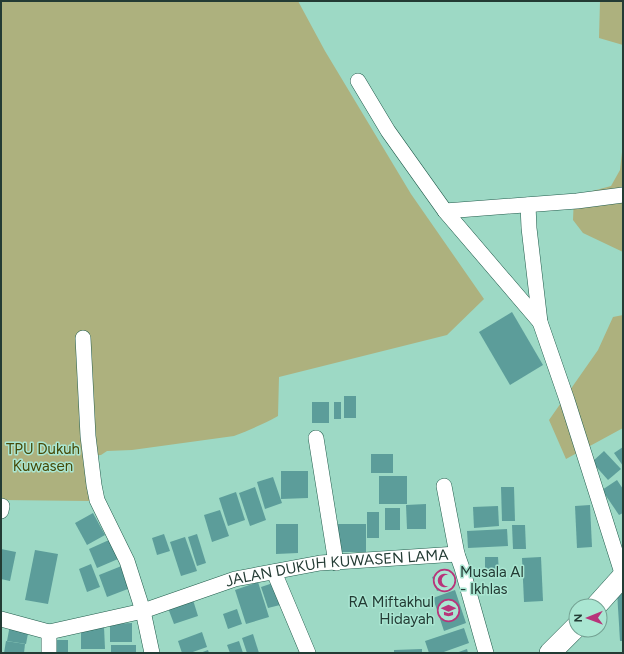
<svg xmlns="http://www.w3.org/2000/svg" width="624" height="654" viewBox="0 0 624 654" font-family="Figtree,sans-serif">
<rect width="100%" height="100%" fill="#9dd9c5"/>
<g fill="#adb17e">
<path d="M1 1H298L325 51 411 194 484 299 447 335 279 377 278 416C264 424 249 430 234 436L132 450 107 451 101 455 86 456 90 501 1 500Z"/>
<path d="M600 1H623V45L599 38Z"/>
<path d="M623 143V252L583 233 573 220 574 196 611 186 620 170Z"/>
<path d="M623 315V428L566 459 549 420 598 350 613 317Z"/>
</g>
<g fill="#5c9d9a">
<path d="M512 312 543 365 510 385 479 332Z"/>
<rect x="344" y="396" width="12" height="22"/>
<rect x="312" y="402" width="17" height="21"/>
<rect x="334" y="402" width="7" height="17"/>
<path d="M623 447V466L614 453Z"/>
<path d="M604 451 621 469 608 480 592 462Z"/>
<rect x="371" y="454" width="22" height="19"/>
<path d="M281 471H308V498L281 499Z"/>
<rect x="379" y="476" width="28" height="28"/>
<path d="M273 477 282 503 265 509 257 482Z"/>
<path d="M617 480 623 489V513L619 515 602 490Z"/>
<path d="M255 487 266 520 250 526 239 493Z"/>
<path d="M501 487H514L515 521H502Z"/>
<path d="M236 492 245 520 228 526 219 498Z"/>
<path d="M426 504V529H407L406 505Z"/>
<path d="M590 505 592 547 577 548 575 506Z"/>
<path d="M498 506 499 526 474 528 473 507Z"/>
<rect x="385" y="508" width="15" height="22"/>
<path d="M220 510 229 536 212 542 204 515Z"/>
<rect x="367" y="512" width="12" height="26"/>
<path d="M93 513 105 535 87 545 75 523Z"/>
<path d="M276 524H298V553L276 554Z"/>
<rect x="335" y="524" width="31" height="28"/>
<path d="M512 525H525L526 549H513Z"/>
<path d="M507 529 508 546 468 548 467 531Z"/>
<path d="M164 534 170 551 157 555 152 538Z"/>
<path d="M197 534 206 563 197 566 188 537Z"/>
<path d="M185 537 197 571 181 576 170 542Z"/>
<path d="M109 540 118 559 97 568 89 549Z"/>
<path d="M1 549 16 552 10 581 1 579Z"/>
<path d="M35 550 58 554 48 604 25 600Z"/>
<path d="M485 557H498L499 573 485 574Z"/>
<path d="M541 557 543 601 524 602 522 558Z"/>
<path d="M91 564 100 587 87 592 79 569Z"/>
<path d="M124 565 133 587 107 597 99 575Z"/>
<path d="M450 571 455 585 437 591 432 577Z"/>
<path d="M258 582 269 617 246 624 235 590Z"/>
<path d="M273 583 280 605 268 608 261 587Z"/>
<path d="M455 590 466 623 444 631 433 598Z"/>
<path d="M617 591H623V641H620Z"/>
<path d="M193 600 198 616 174 624 168 608Z"/>
<path d="M237 609 242 624 228 629 223 614Z"/>
<path d="M132 623V642H110V624Z"/>
<path d="M10 625 29 628 26 644 7 641Z"/>
<path d="M104 627 105 649H81V628Z"/>
<path d="M464 628 469 643 441 653H429L425 641Z"/>
<path d="M202 632 207 647 190 653H182L178 641Z"/>
<path d="M253 634 259 653H247L242 638Z"/>
<rect x="53" y="640" width="15" height="13"/>
<path d="M6 641 25 644 24 653H4Z"/>
<path d="M239 641 243 653H230L227 645Z"/>
<rect x="111" y="645" width="25" height="8"/>
<path d="M422 649V653H394V650Z"/>
<path d="M467 649 468 653H456Z"/>
<path d="M208 650 209 653H200Z"/>
</g>
<g fill="none" stroke-linecap="round" stroke-linejoin="round">
<defs>
<g id="street">
<path d="M358 81 388 131 445 211 540 322"/>
<path d="M528 205 529 228 540 322 567 400 623 576"/>
<path d="M445 211 577 201 623 195"/>
<path d="M83 338 88 436 94 485 97 500 127 561 143 611 152 653"/>
<path d="M316 438 336 563"/>
<path d="M444 486 457 554 462 568 486 653"/>
<path d="M1 511 2 506"/>
<path d="M274 572 308 653"/>
<path id="s1" d="M1 619 49 632 143 611 235 579 320 563 457 554"/>
<path d="M49 653V632"/>
</g>
<g id="secondary">
<path d="M596 606 623 576"/>
<path d="M550 653 576 627"/>
</g>
</defs>
<use href="#street" stroke="#215c4c" stroke-width="16"/>
<use href="#secondary" stroke="#215c4c" stroke-width="22"/>
<use href="#street" stroke="#fff" stroke-width="15"/>
<use href="#secondary" stroke="#fff" stroke-width="21"/>
</g>
<defs>
<symbol id="mosque-ring" viewBox="-11 -11 22 22"><circle r="9.5" fill="#aae6d2" stroke="#b8347a" stroke-width="1.5"/><path d="M3.5-4.9A6 6 0 1 0 3.5 4.9A5 5 0 1 1 3.5-4.9Z" fill="#b8347a"/></symbol>
<symbol id="school-ring" viewBox="-11 -11 22 22"><circle r="9.5" fill="#aae6d2" stroke="#b8347a" stroke-width="1.5"/><path d="M0-5L7-2L0 1L-7-2ZM-4 1L0 2.5L4 1V4Q0 6-4 4Z" fill="#b8347a"/></symbol>
</defs>
<g fill-rule="evenodd">
<use href="#mosque-ring" x="432" y="568" width="25" height="25"/>
<use href="#school-ring" x="436" y="598" width="25" height="25"/>
</g>
<g text-anchor="middle" stroke-width="3" stroke-linejoin="round" paint-order="stroke">
<g font-size="15" fill="#464907" stroke="#aae6d2">
<text x="43" y="454">TPU Dukuh<tspan x="43" dy="17">Kuwasen</tspan></text>
</g>
<g font-size="15" fill="#233b34" stroke="#aae6d2">
<text dy="5" stroke="none"><textPath href="#s1" startOffset="346">JALAN DUKUH KUWASEN LAMA</textPath></text>
</g>
<g font-size="15" fill="#233b34" stroke="#aae6d2" text-anchor="start">
<text x="460" y="577">Musala Al<tspan x="460" dy="17">- Ikhlas</tspan></text>
<text x="434" y="607" text-anchor="end">RA Miftakhul<tspan x="434" dy="17">Hidayah</tspan></text>
</g>
</g>
<rect width="624" height="654" fill="none" stroke="#233b34" stroke-width="4"/>
<g transform="translate(588 618) rotate(269)"><circle r="19" fill="#aae6d2" stroke="#74a293"/>
<path d="M0-3L7 15L0 10L-7 15Z" fill="#b8347a"/>
<text y="-6" font-size="11" font-weight="bold" text-anchor="middle" fill="#233b34">N</text>
</g>
</svg>
